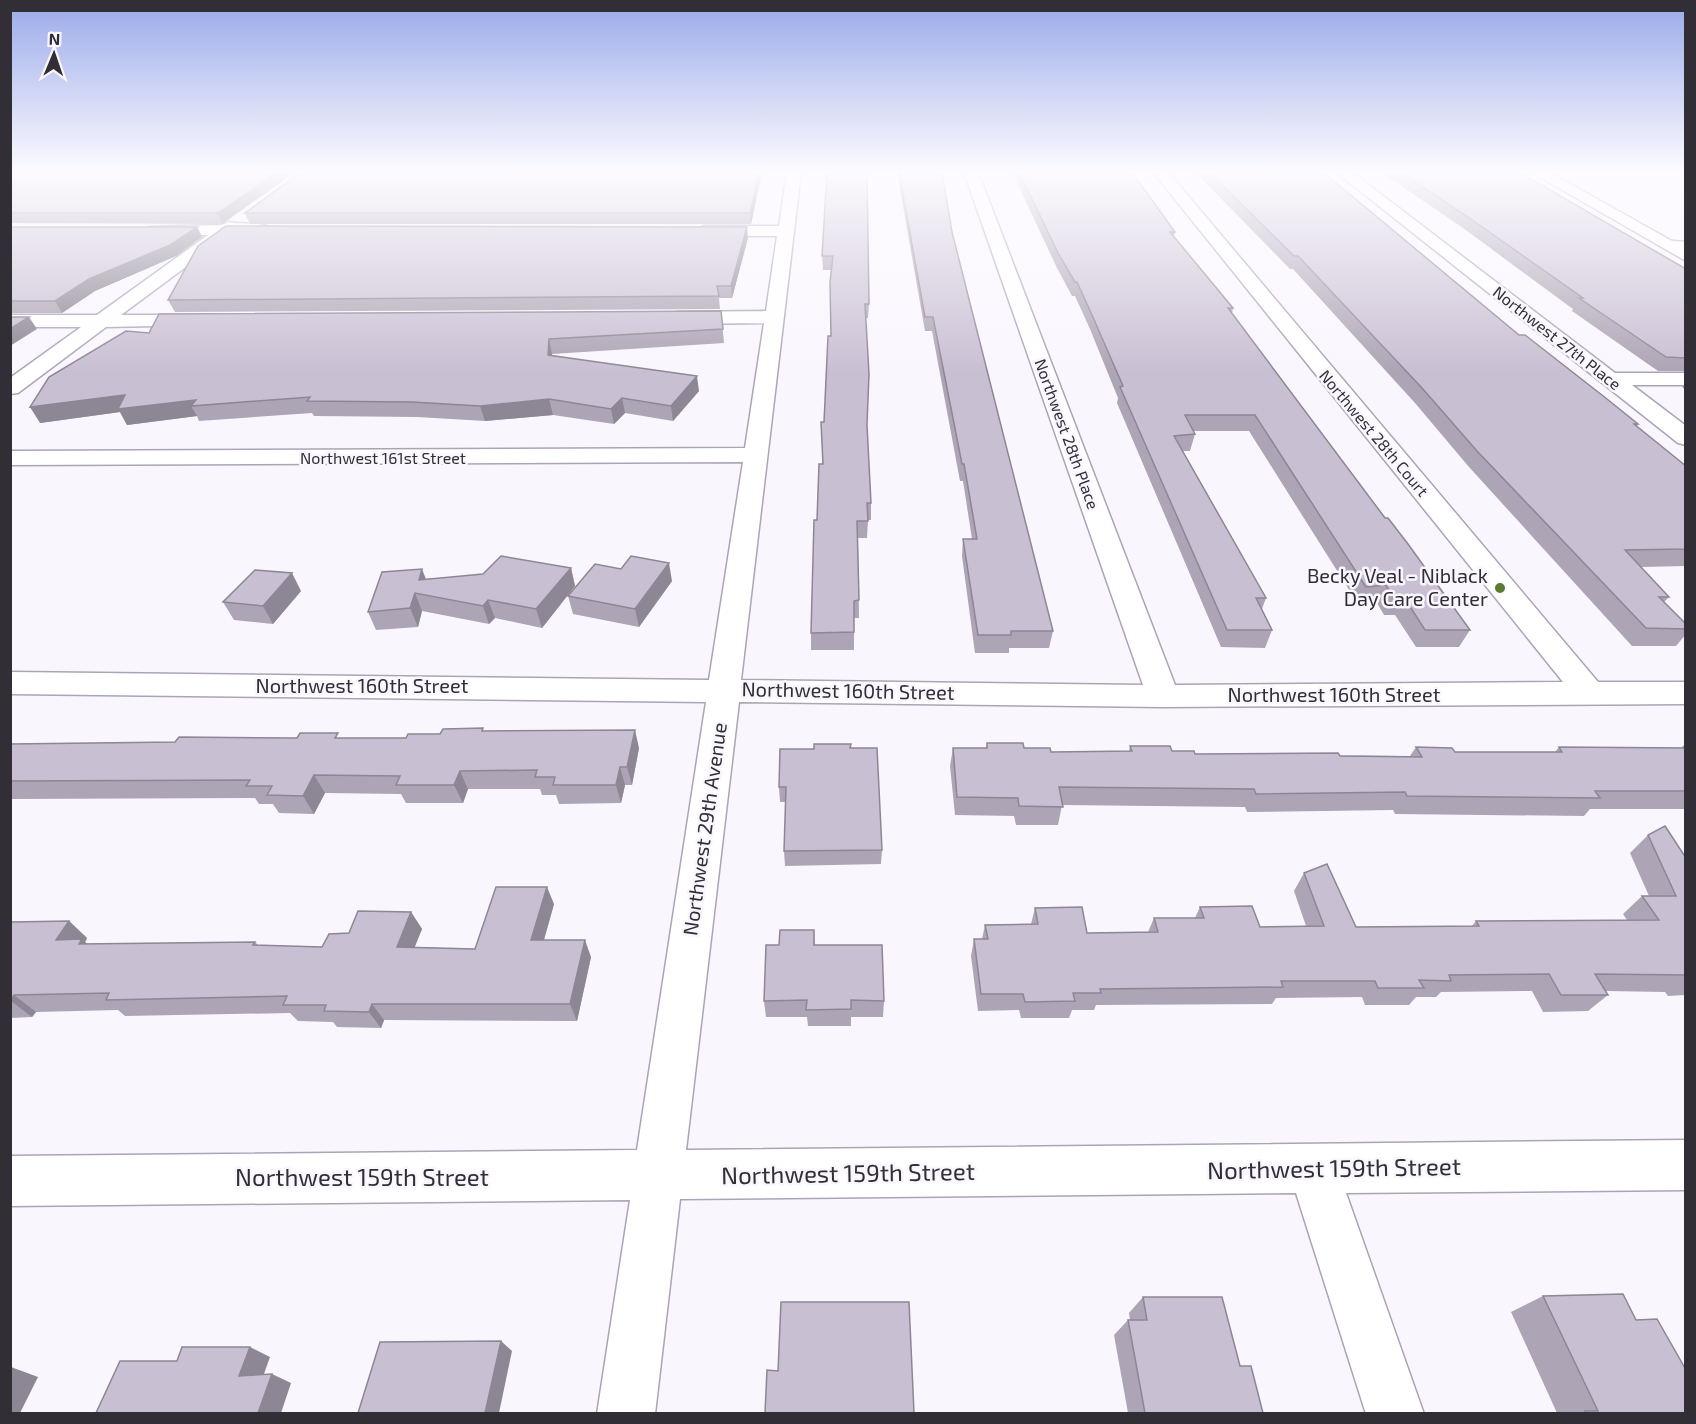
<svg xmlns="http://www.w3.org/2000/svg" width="1696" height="1424" viewBox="0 0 1696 1424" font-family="'Exo 2',sans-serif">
<rect width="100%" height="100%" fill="#faf6fe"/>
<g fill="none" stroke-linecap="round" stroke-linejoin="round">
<defs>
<path id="service" d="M1663 240 1686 242V248L1659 245V241Z"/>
<g id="minor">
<path d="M787 172H801L741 680 1143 685 964 172H978L1175 685 1563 682 1153 172H1168L1598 682H1686V704L1163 707 739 702 686 1150 1686 1140V1190L1346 1193 1424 1414H1366L1296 1193 680 1199 655 1414H597L630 1200 10 1206V1156L637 1150 706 702 10 694V672L709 680 743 462 10 465V451L745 448 764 323 677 324 668 318 677 312 766 311 777 236H704L696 231 704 226H779Z"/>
<path d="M1336 172H1352L1615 373H1686V385H1632L1686 426V445L1678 443Z"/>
<path d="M1531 172H1549L1686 249V261Z"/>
<path d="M229 222C241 225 265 221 273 230L265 235H229L121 315H200L210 321 207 325 106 327 18 393 10 394V378L81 327H10V315H97L208 235H155L149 233 147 230 149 227 221 225Z"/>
</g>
</defs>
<use href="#service" stroke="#ada3b7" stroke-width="3"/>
<use href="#minor" stroke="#ada3b7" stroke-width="3"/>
<use href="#service" fill="#fff" fill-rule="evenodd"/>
<use href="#minor" fill="#fff" fill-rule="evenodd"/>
</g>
<g fill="#ada4b5">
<path d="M10 172H295L222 224 10 223Z"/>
<path d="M301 172H762L751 224H250L245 213Z"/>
<path d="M824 172H867L869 304 868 318H866L867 429 871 503V520H868L867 538H858L859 618H854V650H811V633L817 520 822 464 824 422 831 336 832 270H823L822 256 827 181H824Z"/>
<path d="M897 172H942L952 232 1053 631 1049 648H1009V653H975L962 556 963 539H972L963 481H960L932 331H925Z"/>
<path d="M1012 172H1132L1175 232 1174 237 1233 308 1232 314 1470 630 1459 647H1416L1395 615H1384L1377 603 1358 604 1249 431H1193L1195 434 1190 451H1183L1266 598 1262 609 1272 630 1265 648 1221 647 1117 403 1118 398 1090 329 1075 296H1072L1057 268Z"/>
<path d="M1195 172H1323L1519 335 1638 424 1637 427 1686 466V566L1641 567 1669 597 1664 602 1686 624V634L1676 646H1632L1469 467 1415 403 1293 269H1290Z"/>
<path d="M1381 172H1519L1686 269V371H1658L1572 311 1573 309 1463 228Z"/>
<path d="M10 227H197L202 237 176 256 95 291 62 313H10Z"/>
<path d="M748 238 732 298H719L720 309 175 312 168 300Z"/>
<path d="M721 311 724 343 552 354V356L699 391 673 421 625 413 614 424 553 415 485 421 417 417 314 416 312 413 199 421 197 416 127 425 120 412 40 423 149 333Z"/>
<path d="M1686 382V390L1682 387Z"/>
<path d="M571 568 575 586 542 628 495 618 489 624 422 611 418 627 376 630 368 612 426 579Z"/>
<path d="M672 581 639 627 573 614 568 596Z"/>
<path d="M301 591 273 624 234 620 223 602Z"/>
<path d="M484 731 639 748 632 785H625L621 803 559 804 556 795H542L540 789H468L463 803H406L401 794 325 793 314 814 279 813 273 804H259L255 798 10 799V744L175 742 297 738H406L440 734Z"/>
<path d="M987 743 1051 752 1129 751 1130 746 1195 754 1410 756 1416 747 1455 752H1555L1559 747 1681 748 1686 743V809H1590L1584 816 1395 814 1393 810 1247 812 1245 807 1062 805 1058 825H1016L1014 816 955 815 950 766 953 748H986Z"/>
<path d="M851 748 882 850 881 864 785 866 784 851 786 802H780L779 787Z"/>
<path d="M1648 835 1686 858V995L1668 996 1665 992 1606 991 1608 995 1588 1011 1543 1012 1532 991 1441 992 1436 997H1416L1409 1005H1365L1362 997 1276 998 1272 1004 1096 1005 1094 1010H1072L1069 1018H1021L1019 1010 978 1011 971 956 974 939H982L985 925 1031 924 1035 908 1087 933 1148 932 1154 918H1195L1200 907 1260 927 1306 926 1294 891 1304 873 1356 927 1472 926 1476 921 1627 920 1623 914 1642 896H1649L1630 853Z"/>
<path d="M554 904 544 940 591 957 577 1021 384 1020 381 1028 337 1027 333 1022 298 1021 290 1013 125 1016 118 1010 36 1012 32 1017 10 1018V922L69 921 87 938 85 942 87 944 255 942 258 945 322 947 349 933 411 912 422 929 414 947 475 949Z"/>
<path d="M814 930 815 945 884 1001 883 1017H851V1026H808L807 1017H766L764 1001 779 945Z"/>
<path d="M1543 1296 1636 1320 1686 1413H1557L1511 1312Z"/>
<path d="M1143 1297 1240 1366 1263 1413H1128L1114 1335 1128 1320H1130L1129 1313Z"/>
</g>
<g fill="#8d8694">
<path d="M278 172H295L222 224 218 213Z"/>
<path d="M759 172H762L751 224 750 213Z"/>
<path d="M197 227 202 237 176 256 95 291 62 313 55 301 89 279Z"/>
<path d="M747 227 748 238 732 298 731 286Z"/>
<path d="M29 317 37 329 10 346V329Z"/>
<path d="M549 339 552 354 551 370 548 355Z"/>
<path d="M697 376 699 391 673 421 671 406Z"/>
<path d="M125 395 196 400 191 406 197 416 127 425 120 412 40 423 30 407Z"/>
<path d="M622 398 625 413 614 424 611 409Z"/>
<path d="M549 399 553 415 485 421 480 406Z"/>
<path d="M669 563 672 581 639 627 635 609Z"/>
<path d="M571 568 575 586 542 628 536 609Z"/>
<path d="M422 569 429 587 419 580Z"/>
<path d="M292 573 301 591 273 624 263 606Z"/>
<path d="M415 593 422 611 418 627 410 608Z"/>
<path d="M488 600 495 618 489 624 483 606Z"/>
<path d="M635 730 639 748 632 785 627 767Z"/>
<path d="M620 767 625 785 621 803 616 785Z"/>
<path d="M460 771 468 789 463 803 454 785Z"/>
<path d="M314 775 325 793 314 814 303 796Z"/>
<path d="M547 887 554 904 539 957 531 940Z"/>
<path d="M411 912 422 929 408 964 397 947Z"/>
<path d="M69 921 87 938 85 942 101 956 56 940Z"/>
<path d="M585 940 591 957 577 1021 570 1004Z"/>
<path d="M14 995 36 1012 32 1017 11 1001Z"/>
<path d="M372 1004 384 1020 381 1028 369 1012Z"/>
<path d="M501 1341 512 1351 499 1413H485Z"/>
<path d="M250 1347 270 1357 260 1385 239 1376Z"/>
<path d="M11 1367 38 1377 20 1413H10Z"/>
<path d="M272 1374 291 1383 281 1413H258Z"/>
</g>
<g fill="#c9bfd3" stroke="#8d8694" stroke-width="1.5">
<path d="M10 172H278L218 213H10Z"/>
<path d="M301 172H759L750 213H245Z"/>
<path d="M827 172H867L869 304H865L869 374 867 425 871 503H867L868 521H857L859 600 854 601V632L811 633 814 520H817L819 464H823L821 422H824L828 336H831L830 282 833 256H822Z"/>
<path d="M899 172H942L952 232 1053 631H1011V635H978L963 539H977L964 464H962L933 317H925Z"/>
<path d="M1019 172H1132L1175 232H1170L1233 308H1228L1385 518H1388L1408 544 1470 630H1425L1404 597H1393L1386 585 1366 587 1255 415H1185L1195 434 1174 436 1266 598H1256L1272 630H1227L1120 387 1123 386 1092 315 1077 282H1075L1059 255Z"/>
<path d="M1209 172H1323L1519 335H1525L1607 399 1638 424H1634L1686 466V549L1625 550 1669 597H1659L1686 624V629L1646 628 1477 451 1422 388 1298 256H1294Z"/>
<path d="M1400 172H1519L1686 269V358L1666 357 1579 298H1583L1468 217Z"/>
<path d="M226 226 747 227 731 286H717L719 296 168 300 198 246Z"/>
<path d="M10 227H197L170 245 89 279 55 301H10Z"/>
<path d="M721 311 723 329 549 339 548 355 697 376 671 406 622 398 611 409 549 399 480 406 412 402 307 401 310 397 191 406 196 400 118 409 125 395 30 407 49 377 126 331 149 333 159 314Z"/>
<path d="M10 317H29L10 329Z"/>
<path d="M501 556 571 568 536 609 488 600 483 606 415 593 410 608 368 612 382 572 422 569 419 580 483 574Z"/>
<path d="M631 556 669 563 635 609 568 596 595 564 621 569Z"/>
<path d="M255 570 292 573 263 606 223 602Z"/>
<path d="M483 728 482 731 635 730 627 767H620L616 785H553L555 777H535L537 770 460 771 454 785H396L400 776 314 775 303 796 267 795 272 786H246L250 780 10 781V744L175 742 179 737 297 738 300 733H338L335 738H406L408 734H440L443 729Z"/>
<path d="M987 743H1023L1024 748H1050L1051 752 1132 751 1130 746H1170L1172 751H1194L1195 754 1338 753 1340 756 1422 757 1416 747 1452 748 1455 752H1562L1559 747 1686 748V791H1595L1600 798 1407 796 1405 792 1256 794 1254 789 1059 787 1063 807 1019 806 1018 798 957 797 953 748H987Z"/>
<path d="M814 744H851L850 748H877L882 850 784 851 786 787H779L780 749H814Z"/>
<path d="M1665 826 1686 858V975L1595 974 1608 995H1561L1549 974 1449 975 1451 981 1419 980 1424 988H1378L1375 981H1281L1283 987 1100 989 1101 993H1073L1075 1001 1025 1002 1023 994H981L974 939H988L985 925 1038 924 1035 908 1082 907 1087 933 1158 932 1154 918H1204L1200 907 1252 906 1260 927 1324 926 1304 873 1327 864 1356 927 1479 926 1476 921 1659 920 1642 896H1676L1648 835Z"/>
<path d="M496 887H547L531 940H585L570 1004H372L369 1012 324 1011 326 1005H283L287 996 106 1000 109 993 14 995 10 1001V922L69 921 56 940 82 939 79 944 255 942 253 945 322 947 329 934 349 933 358 911 411 912 397 947 475 949Z"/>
<path d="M780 930H814V945H882L884 1001 851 1000V1009L806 1010 807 1000 764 1001 766 945H779Z"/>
<path d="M1623 1294 1636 1320 1657 1319 1686 1370V1413H1586L1585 1411H1598L1543 1296Z"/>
<path d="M1143 1297H1222L1240 1366H1251L1263 1413H1145L1128 1320H1147Z"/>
<path d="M781 1302H909L914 1413H765L767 1370 778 1371Z"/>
<path d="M501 1341 485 1413H358L380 1342Z"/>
<path d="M182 1347H250L239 1376 272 1374 258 1413H96L120 1361H177Z"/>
</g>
<linearGradient id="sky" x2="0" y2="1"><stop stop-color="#9aaae9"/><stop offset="0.46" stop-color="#fdfbff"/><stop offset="1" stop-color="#fdfbff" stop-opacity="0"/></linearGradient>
<rect width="1696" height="372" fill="url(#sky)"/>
<circle fill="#5d7b30" stroke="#faf6fe" stroke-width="2" cx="1500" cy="588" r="6"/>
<g text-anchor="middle" stroke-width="5" stroke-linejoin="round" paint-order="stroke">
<g font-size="16" fill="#322e35" stroke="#faf6fe">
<text transform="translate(1557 338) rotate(38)" y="6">Northwest 27th Place</text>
<text transform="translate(1374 433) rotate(50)" y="6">Northwest 28th Court</text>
<text transform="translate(1067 434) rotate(70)" y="6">Northwest 28th Place</text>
<text x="383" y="464">Northwest 161st Street</text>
</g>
<g font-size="20" fill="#322e35" stroke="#faf6fe" text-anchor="end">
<text x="1488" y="583">Becky Veal - Niblack<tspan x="1488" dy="23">Day Care Center</tspan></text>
</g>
<g font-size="20" fill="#322e35" stroke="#faf6fe">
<text x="362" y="693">Northwest 160th Street</text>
<text transform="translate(848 691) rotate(1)" y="7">Northwest 160th Street</text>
<text x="1334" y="702">Northwest 160th Street</text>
<text transform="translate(705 829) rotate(-82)" y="7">Northwest 29th Avenue</text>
</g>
<g font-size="24" fill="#322e35" stroke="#faf6fe">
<text transform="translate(1334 1169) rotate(-1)" y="8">Northwest 159th Street</text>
<text transform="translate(848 1174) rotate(-1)" y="8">Northwest 159th Street</text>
<text x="362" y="1186">Northwest 159th Street</text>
</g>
</g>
<rect width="1696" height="1424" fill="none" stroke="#322e35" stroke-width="24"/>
<g transform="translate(54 54) rotate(2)" stroke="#faf6fe" stroke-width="4.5" paint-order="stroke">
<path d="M0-4.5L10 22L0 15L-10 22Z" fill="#322e35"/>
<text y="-9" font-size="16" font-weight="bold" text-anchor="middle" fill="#322e35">N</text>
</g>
</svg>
